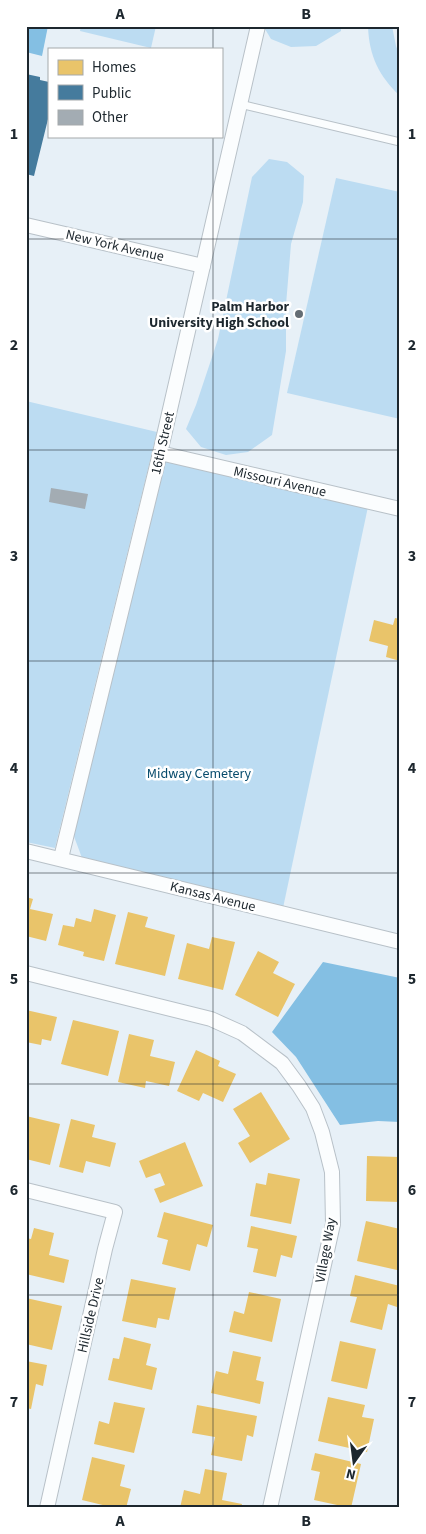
<svg xmlns="http://www.w3.org/2000/svg" width="426" height="1534" viewBox="0 0 426 1534" font-family="'Source Sans 3',sans-serif">
<rect width="100%" height="100%" fill="#e7f0f7"/>
<g fill="#bcdcf2">
<path d="M81 26H156L151 48 80 31Z"/>
<path d="M266 26H341V31L316 46 291 47 271 39 265 29Z"/>
<path d="M368 26H392L396 46 400 57V96C379 76 369 56 368 26Z"/>
<path d="M269 159 287 162 304 176 303 202 291 244 286 305V351L272 435 248 452 226 455 201 447 186 429 196 405 218 339 252 177Z"/>
<path d="M336 178 400 192V419L287 393Z"/>
<path d="M26 401 157 432 55 848 26 842Z"/>
<path d="M165 454 369 502 283 908 82 858 72 831Z"/>
</g>
<g fill="#84bfe3">
<path d="M26 26H48L42 56 26 52Z"/>
<path d="M323 962 400 978V1122L378 1121 340 1125 296 1057 272 1032Z"/>
</g>
<g fill="#e9c46a">
<path d="M395 618 400 619V661L386 657 388 646 369 641 374 620 393 625Z"/>
<path d="M26 897 33 899 30 909 53 914 46 941 26 936Z"/>
<path d="M94 909 116 915 104 961 83 956 84 952 58 945 63 925 74 927 76 918 91 922Z"/>
<path d="M128 912 148 917 145 927 175 935 165 976 115 964Z"/>
<path d="M212 937 235 942 223 990 178 979 187 943 209 949Z"/>
<path d="M258 951 279 962 273 973 295 984 278 1017 235 995Z"/>
<path d="M26 1010 57 1017 51 1041 42 1039 41 1045 26 1042Z"/>
<path d="M73 1020 119 1031 108 1076 61 1064Z"/>
<path d="M129 1034 154 1040 150 1056 175 1062 169 1086 146 1081 145 1088 118 1082Z"/>
<path d="M196 1050 220 1061 218 1066 236 1074 223 1102 203 1093 199 1101 177 1091Z"/>
<path d="M261 1092 290 1139 250 1163 238 1143 250 1136 233 1109Z"/>
<path d="M26 1116 60 1124 50 1165 26 1159 29 1149 26 1148Z"/>
<path d="M71 1119 95 1125 92 1137 116 1143 110 1167 86 1161 83 1173 59 1167Z"/>
<path d="M185 1142 203 1186 160 1203 154 1189 165 1185 160 1173 146 1178 139 1161Z"/>
<path d="M367 1156 400 1157V1202L366 1201Z"/>
<path d="M268 1173 300 1179 291 1224 250 1216 256 1183 266 1185Z"/>
<path d="M164 1212 213 1225 207 1247 197 1244 190 1271 162 1264 168 1240 157 1237Z"/>
<path d="M366 1221 400 1229V1259L397 1270 357 1261Z"/>
<path d="M251 1226 297 1236 292 1258 281 1255 276 1277 253 1272 258 1249 247 1247Z"/>
<path d="M34 1228 54 1233 49 1255 69 1260 64 1283 26 1274V1238L31 1239Z"/>
<path d="M355 1275 400 1286V1296L397 1307 388 1304 382 1330 350 1322 357 1297 350 1296Z"/>
<path d="M131 1279 176 1288 169 1320 158 1318 156 1328 122 1321Z"/>
<path d="M249 1292 281 1299 272 1342 229 1332 234 1311 244 1314Z"/>
<path d="M26 1298 62 1306 52 1350 26 1344Z"/>
<path d="M124 1337 151 1344 146 1365 157 1368 152 1390 108 1380 113 1358 119 1359Z"/>
<path d="M340 1341 376 1349 367 1389 331 1381Z"/>
<path d="M233 1351 261 1357 256 1380 264 1382 260 1404 211 1393 216 1371 228 1374Z"/>
<path d="M26 1361 47 1365 43 1386 36 1384 31 1409 26 1408Z"/>
<path d="M328 1397 365 1405 362 1417 374 1419 367 1452 318 1441Z"/>
<path d="M114 1402 145 1408 134 1453 94 1444 99 1421 109 1424Z"/>
<path d="M197 1405 257 1416 253 1437 247 1435 242 1461 211 1455 215 1437 192 1433Z"/>
<path d="M315 1453 361 1464 351 1508 314 1500 320 1472 311 1470Z"/>
<path d="M92 1457 125 1465 120 1486 131 1489 126 1508H115L82 1500Z"/>
<path d="M205 1469 227 1473 222 1500 242 1504 241 1508H180L184 1490 200 1494Z"/>
</g>
<path fill="#457b9d" d="M26 74 40 77V80L49 82V115L34 176 26 174Z"/>
<path fill="#a3acb3" d="M51 488 88 494 85 509 49 502Z"/>
<g fill="none" stroke-linecap="round" stroke-linejoin="round">
<defs>
<path id="lane" d="M240 104 400 142"/>
<g id="street">
<path d="M26 225 203 266"/>
<path d="M160 453 400 509"/>
<path d="M26 851 400 942"/>
<path d="M61 858 160 453 258 26"/>
<path d="M26 973 211 1019 242 1033 282 1063 299 1086 313 1108 322 1132 332 1172 333 1224 270 1508"/>
<path d="M26 1190 115 1212 105 1249 47 1508"/>
</g>
</defs>
<use href="#lane" stroke="#b8c1c8" stroke-width="9"/>
<use href="#street" stroke="#b8c1c8" stroke-width="16"/>
<use href="#lane" stroke="#fbfdfe" stroke-width="7"/>
<use href="#street" stroke="#fbfdfe" stroke-width="14"/>
</g>
<path fill="none" stroke="#1d272e" stroke-width="1" stroke-opacity="0.55" d="M213 26V49M213 136V1508M26 239H400M26 450H400M26 661H400M26 873H400M26 1084H400M26 1295H400"/>
<circle fill="#646d74" stroke="#fff" stroke-width="2" cx="299" cy="314" r="5"/>
<g text-anchor="middle" stroke-width="5" stroke-linejoin="round" paint-order="stroke">
<g font-size="14" fill="#1d272e" stroke="#fff">
<text transform="translate(115 245) rotate(13)" y="5">New York Avenue</text>
<text transform="translate(162 443) rotate(-77)" y="5">16th Street</text>
<text transform="translate(280 481) rotate(13)" y="5">Missouri Avenue</text>
<text transform="translate(213 896) rotate(14)" y="5">Kansas Avenue</text>
<text transform="translate(325 1250) rotate(-80)" y="5">Village Way</text>
<text transform="translate(90 1315) rotate(-77)" y="5">Hillside Drive</text>
</g>
<g font-size="14" font-weight="bold" fill="#1d272e" stroke="#fff" text-anchor="end">
<text x="289" y="311">Palm Harbor<tspan x="289" dy="16">University High School</tspan></text>
</g>
<g font-size="14" fill="#074b6c" stroke="#fff">
<text x="199" y="778">Midway Cemetery</text>
</g>
</g>
<rect width="426" height="1534" fill="none" stroke="#ffffff" stroke-width="55"/>
<rect x="48" y="48" width="175" height="90" fill="#ffffff" stroke="#a5a9ab"/>
<rect x="58" y="60" width="25" height="15" fill="#e9c46a" stroke="#a5a9ab"/>
<text x="92" y="72" font-size="15" fill="#1d272e">Homes</text>
<rect x="58" y="85" width="25" height="15" fill="#457b9d" stroke="#a5a9ab"/>
<text x="92" y="98" font-size="15" fill="#1d272e">Public</text>
<rect x="58" y="110" width="25" height="15" fill="#a3acb3" stroke="#a5a9ab"/>
<text x="92" y="122" font-size="15" fill="#1d272e">Other</text>
<g transform="translate(354 1462) rotate(194)" stroke="#ffffff" stroke-width="4" paint-order="stroke">
<path d="M0-4L9 19L0 12L-9 19Z" fill="#1d272e"/>
<text y="-8" font-size="14" font-weight="bold" text-anchor="middle" fill="#1d272e">N</text>
</g>
<rect x="28" y="28" width="370" height="1478" fill="none" stroke="#1d272e" stroke-width="2"/>
<g font-size="16" text-anchor="middle" font-weight="bold" fill="#1d272e">
<text x="120" y="19">A</text>
<text x="306" y="19">B</text>
<text x="14" y="139">1</text>
<text x="412" y="139">1</text>
<text x="14" y="350">2</text>
<text x="412" y="350">2</text>
<text x="14" y="561">3</text>
<text x="412" y="561">3</text>
<text x="14" y="773">4</text>
<text x="412" y="773">4</text>
<text x="14" y="984">5</text>
<text x="412" y="984">5</text>
<text x="14" y="1195">6</text>
<text x="412" y="1195">6</text>
<text x="14" y="1407">7</text>
<text x="412" y="1407">7</text>
<text x="120" y="1526">A</text>
<text x="306" y="1526">B</text>
</g>
</svg>
